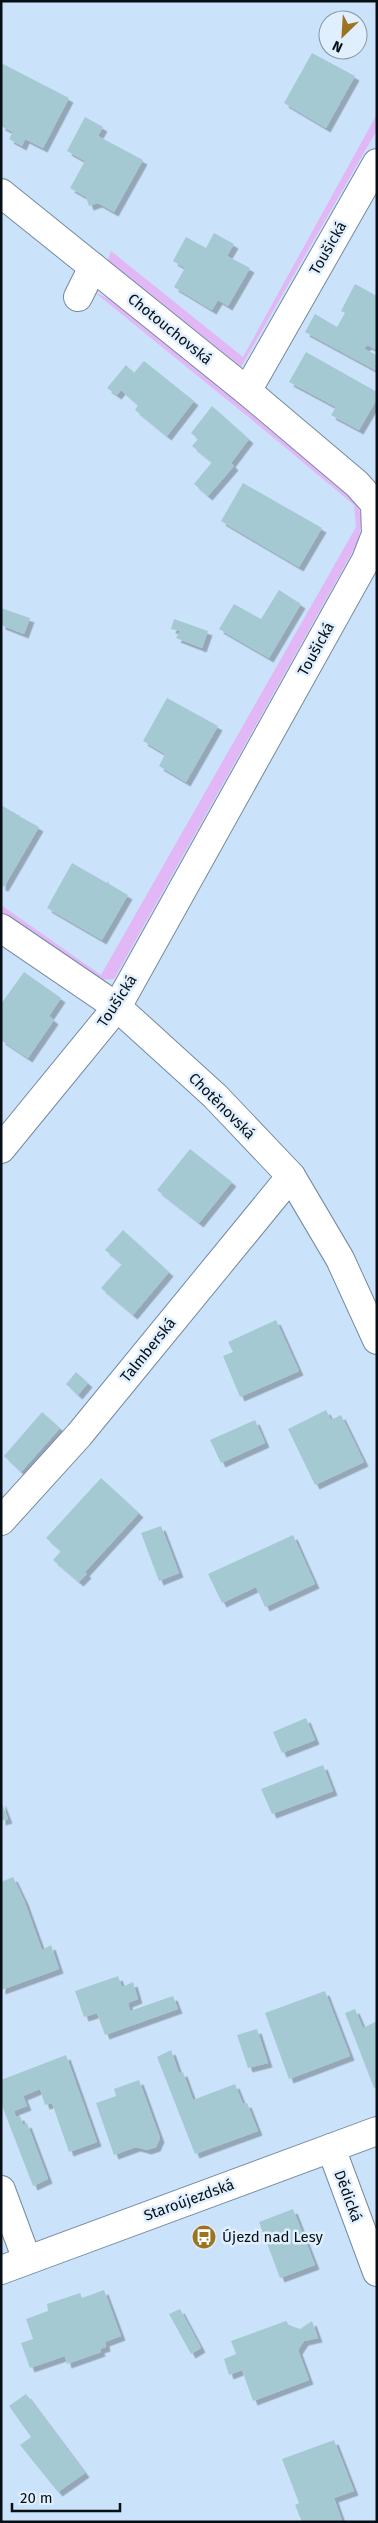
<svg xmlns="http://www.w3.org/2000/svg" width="378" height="2523" viewBox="0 0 378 2523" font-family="'Fira Sans',sans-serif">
<defs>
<filter id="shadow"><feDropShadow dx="4.5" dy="4.5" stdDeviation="0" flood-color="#0004"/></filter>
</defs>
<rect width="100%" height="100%" fill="#cbe3fa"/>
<g fill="#e1b8f5">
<path d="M377 114V130L241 367 107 262 111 251 243 357Z"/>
<path d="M93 291 128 308 356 498 362 519 358 542 114 979 97 980 1 914V905L101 975 356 527 354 505 263 429Z"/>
</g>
<g fill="#a4c9d2" filter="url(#shadow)">
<path d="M312 53 355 76 326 128 284 103Z"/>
<path d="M1 63 69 98 43 148 25 139 22 146 9 139 13 132 1 126Z"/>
<path d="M85 117 103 127 98 136 143 160 114 212 98 203 89 206 86 197 70 188 85 161 67 151Z"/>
<path d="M214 233 234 244 227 256 250 268 228 306 218 300 212 310 174 287 185 268 173 261 186 237 206 248Z"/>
<path d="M355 284 377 296V350L367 345 364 349 377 355V371L305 332 315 314 337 327 345 313 341 311Z"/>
<path d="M306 352 377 392V399L359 430 331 415 336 407 289 382Z"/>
<path d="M144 361 194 401 167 436 135 410 138 405 121 390 117 395 107 388 126 365 134 373Z"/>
<path d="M212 406 249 439 231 463 234 466 208 496 194 484 212 462 192 446 198 439 191 433Z"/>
<path d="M243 483 322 528 299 567 221 521Z"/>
<path d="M279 590 301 604 269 658 219 629 234 604 261 619Z"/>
<path d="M1 608 30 618 24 634 1 625Z"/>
<path d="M174 619 208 631 202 648 176 638 180 631 171 629Z"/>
<path d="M167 698 218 726 186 782 159 766 165 754 143 741Z"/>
<path d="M1 805 18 815 20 814 19 816 39 827 4 887 1 886Z"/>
<path d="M72 863 107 883 108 881 109 884 128 895 102 940 47 908Z"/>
<path d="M24 972 61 998 49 1016 54 1020 28 1058 1 1040V1004Z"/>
<path d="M190 1149 232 1182 199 1223 157 1190Z"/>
<path d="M123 1230 169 1272 133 1315 101 1288 122 1264 105 1250Z"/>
<path d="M276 1320 299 1371 240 1397 223 1356 233 1352 228 1342Z"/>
<path d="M76 1372 88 1383 78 1395 66 1384Z"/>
<path d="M326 1410 331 1420 341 1415 364 1462 315 1485 288 1429Z"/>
<path d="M42 1412 60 1428 21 1472 4 1456Z"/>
<path d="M255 1420 265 1443 221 1463 210 1440Z"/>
<path d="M101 1478 139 1513 85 1572 87 1574 79 1582 53 1560 61 1551 46 1538Z"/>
<path d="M161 1526 179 1573 159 1581 141 1533Z"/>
<path d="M293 1535 315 1584 265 1607 256 1587 222 1603 208 1574Z"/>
<path d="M306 1718 315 1740 282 1753 273 1732Z"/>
<path d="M323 1765 333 1791 272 1814 261 1789Z"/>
<path d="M1 1801 8 1819 1 1821Z"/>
<path d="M13 1877 24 1900 42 1950 51 1945 59 1969 1 1990V1882Z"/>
<path d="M118 1976 122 1987 133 1982 138 1999 128 2003 130 2011 173 1996 178 2009 105 2035 97 2013 84 2017 75 1991Z"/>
<path d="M325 1991 350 2056 289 2079 265 2013Z"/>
<path d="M355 2009 363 2028 377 2021V2087L374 2088 345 2013Z"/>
<path d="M257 2029 268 2063 248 2068 237 2035Z"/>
<path d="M171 2050 179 2073 183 2072 193 2100 235 2084 243 2104 247 2103 258 2131 195 2154 157 2057Z"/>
<path d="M66 2055 97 2142 69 2152 52 2103 45 2105 40 2089 23 2096 27 2106 14 2111 16 2117 20 2116 23 2125 27 2123 48 2179 33 2186 1 2103V2080Z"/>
<path d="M139 2080 160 2138 156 2147 147 2150 136 2147 114 2155 96 2103 116 2096 114 2089Z"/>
<path d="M293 2209 315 2265 280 2278 259 2222Z"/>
<path d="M104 2290 121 2336 105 2342 106 2347 100 2349 101 2352 67 2364 65 2356 30 2368 21 2343 33 2339 26 2319 48 2311 47 2304 80 2293 82 2298Z"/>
<path d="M180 2309 201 2348 191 2354 169 2314Z"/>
<path d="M286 2321 289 2325 300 2329 312 2321 318 2338 304 2341 298 2350 309 2380 253 2401 242 2370 229 2375 224 2359 236 2354 231 2341Z"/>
<path d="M26 2394 85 2473 58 2492 20 2445 31 2437 9 2406Z"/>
<path d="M334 2440 354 2491 334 2498 342 2521 302 2522 295 2505 299 2503 282 2459Z"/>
</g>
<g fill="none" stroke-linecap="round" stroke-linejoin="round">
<defs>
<g id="street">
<path d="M1 193 247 391 357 484 375 504 376 534 366 560 117 1007 1 1149"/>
<path d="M78 297 93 267"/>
<path d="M247 391 377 163"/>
<path d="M1 928 117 1007 215 1096 291 1176 340 1259 377 1340"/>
<path d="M1 1521 79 1435 291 1176"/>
<path d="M331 2148 377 2272"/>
<path d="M1 2190 27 2260"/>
</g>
<path id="secondary" d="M1 2270 377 2131"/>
</defs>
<use href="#street" stroke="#748aa0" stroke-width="30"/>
<use href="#secondary" stroke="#748aa0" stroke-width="30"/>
<use href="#street" stroke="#fff" stroke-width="28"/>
<use href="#secondary" stroke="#fff" stroke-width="28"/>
</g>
<defs>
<symbol id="bus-disc" viewBox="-11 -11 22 22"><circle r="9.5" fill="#9c7321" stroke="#e0effd"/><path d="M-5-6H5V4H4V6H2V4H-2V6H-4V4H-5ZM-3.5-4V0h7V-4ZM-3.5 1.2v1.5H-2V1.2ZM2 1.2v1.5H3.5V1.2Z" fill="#fff"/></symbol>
</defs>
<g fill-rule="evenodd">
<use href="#bus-disc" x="190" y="2223" width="28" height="28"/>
</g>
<g text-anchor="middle" stroke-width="5" stroke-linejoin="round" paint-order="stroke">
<g font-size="15" fill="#070f16" stroke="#e0effd">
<text transform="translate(328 248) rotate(-60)" y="5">Toušická</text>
<text transform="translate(170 329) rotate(39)" y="5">Chotouchovská</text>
<text transform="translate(316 649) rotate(-61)" y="5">Toušická</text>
<text transform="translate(117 1001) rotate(-57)" y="5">Toušická</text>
<text transform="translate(222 1106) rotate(45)" y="5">Chotěnovská</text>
<text transform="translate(148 1350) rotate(-51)" y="5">Talmberská</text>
<text transform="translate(348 2196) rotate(70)" y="5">Dědická</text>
<text transform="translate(189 2200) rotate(-20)" y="5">Staroújezdská</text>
</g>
<g font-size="15" fill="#070f16" stroke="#e0effd" text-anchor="start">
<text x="222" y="2242">Újezd nad Lesy</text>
</g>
</g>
<rect width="378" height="2523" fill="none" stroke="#070f16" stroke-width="5"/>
<g transform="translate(343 35) rotate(205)"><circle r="24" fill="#e0effd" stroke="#8995a1"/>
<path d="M0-4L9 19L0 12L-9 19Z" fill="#9c7321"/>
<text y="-8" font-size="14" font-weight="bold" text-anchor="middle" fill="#070f16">N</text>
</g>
<path d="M12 2503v8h108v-8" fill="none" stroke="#070f16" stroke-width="2.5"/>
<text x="20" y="2503" font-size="15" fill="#070f16" stroke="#e0effd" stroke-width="4" paint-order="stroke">20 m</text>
</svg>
